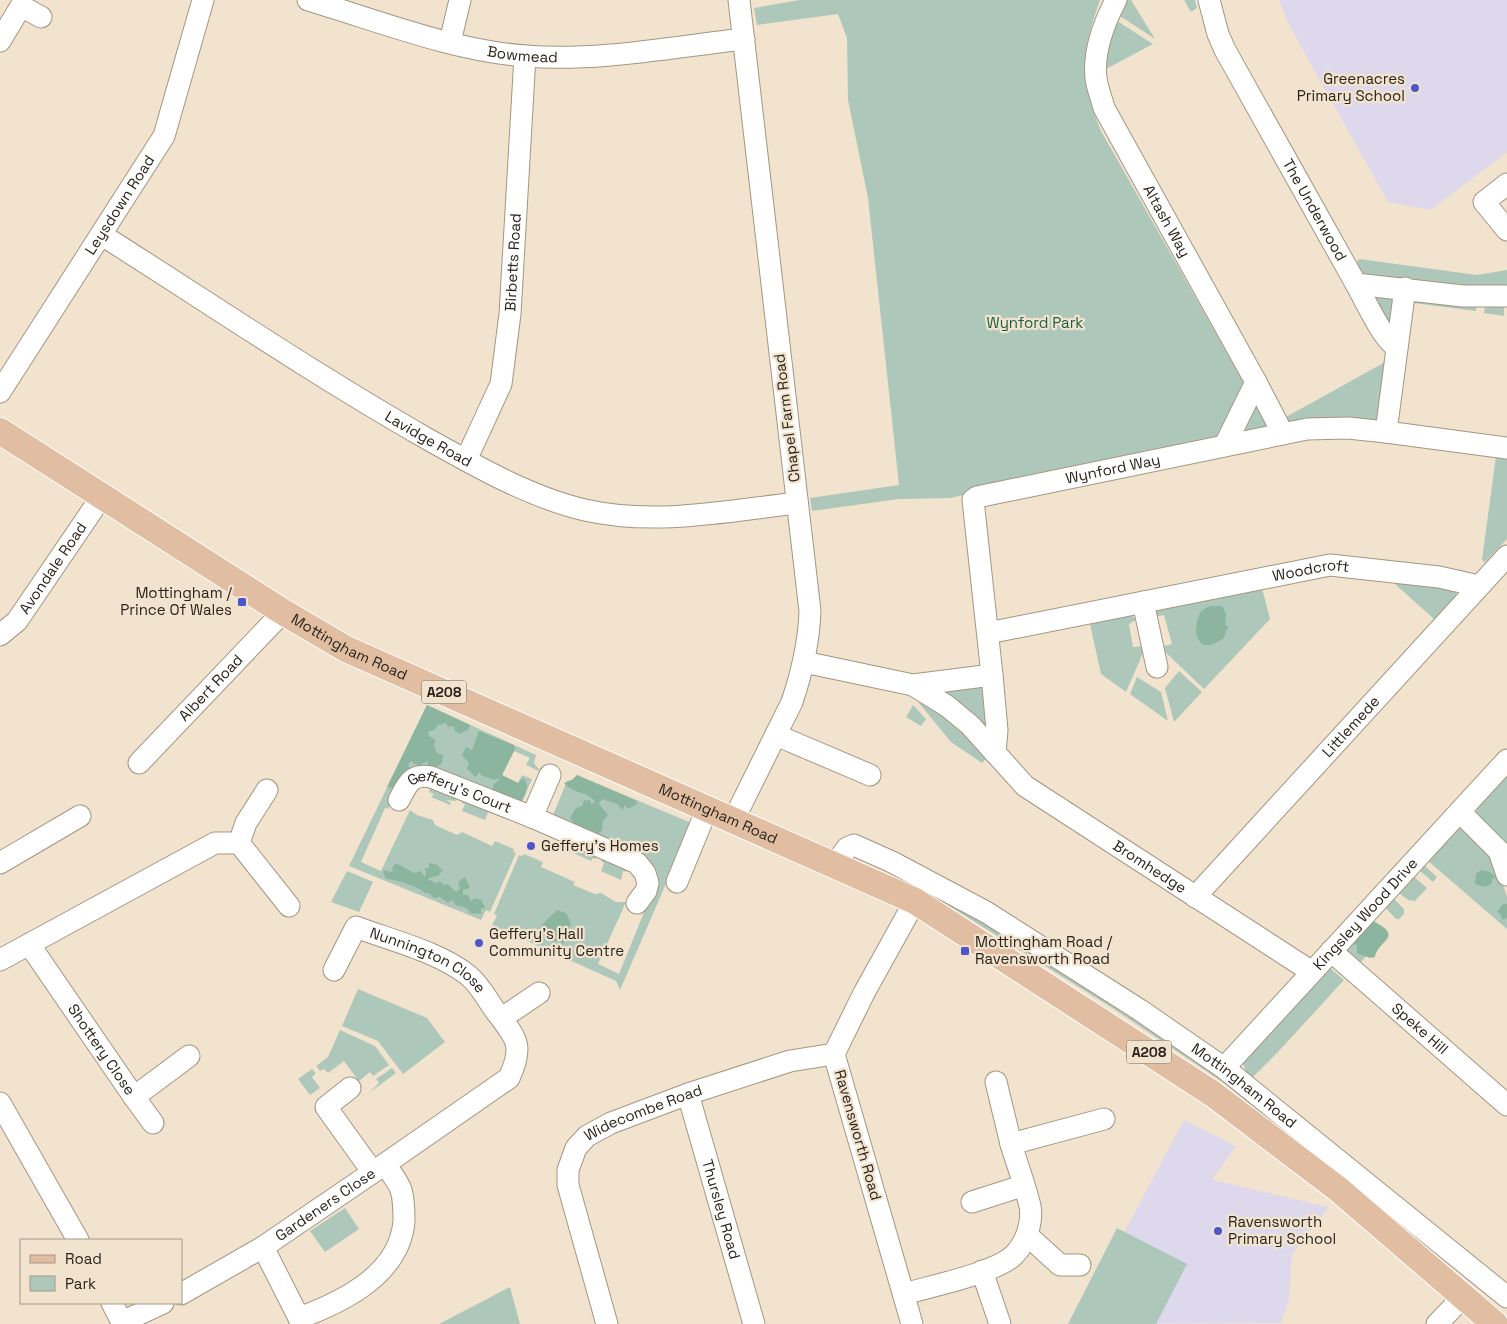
<svg xmlns="http://www.w3.org/2000/svg" width="1507" height="1324" viewBox="0 0 1507 1324" font-family="'Space Grotesk',sans-serif">
<rect width="100%" height="100%" fill="#f2e3ce"/>
<g fill="#ded8ed">
<path d="M1279 0H1507V152L1431 210 1388 202 1288 23Z"/>
<path d="M1184 1120 1236 1146 1212 1180 1329 1207 1292 1254 1289 1299 1281 1323 1075 1324Z"/>
</g>
<g fill="#adc8ba">
<path d="M800 0H1100C1081 53 1079 78 1101 131L1244 383 1220 440 950 498 899 499 812 511 810 498 899 485 868 198 848 100 847 38 838 14 757 25 754 8Z"/>
<path d="M1124 0H1131L1155 39 1117 14Z"/>
<path d="M1184 0H1195L1197 8 1191 12Z"/>
<path d="M1114 19 1153 44 1106 69V47Z"/>
<path d="M1359 259 1477 275 1507 270V288L1500 290 1362 275 1356 263Z"/>
<path d="M1374 292 1396 294 1389 327 1373 299Z"/>
<path d="M1414 296 1476 305V311L1413 303Z"/>
<path d="M1504 302V316L1484 313 1485 306Z"/>
<path d="M1387 361 1380 421C1349 417 1320 417 1289 422L1286 417Z"/>
<path d="M1253 398 1270 426 1243 435 1240 422Z"/>
<path d="M1496 456 1507 458V539L1485 562 1482 560Z"/>
<path d="M1396 582 1451 588 1456 591V596L1434 619 1395 584Z"/>
<path d="M1262 588 1270 619 1204 689 1160 647 1172 644 1164 615 1153 617 1156 610Z"/>
<path d="M1130 615 1137 619 1129 624 1133 647 1146 646 1126 692 1101 674 1090 624Z"/>
<path d="M1179 671 1202 692 1174 722 1165 688Z"/>
<path d="M1137 677 1161 692 1168 721 1130 694Z"/>
<path d="M985 686 990 722 984 725 943 691Z"/>
<path d="M918 702C948 713 966 735 986 759L982 763 951 742Z"/>
<path d="M427 705 536 755 534 763 541 772 526 765 530 758 514 751 502 775 518 783 522 775 532 779 519 807 434 774 398 788 388 809 385 808 361 862 381 871 410 810 417 815 433 820 435 825 457 835 462 832 492 846 495 841 514 849 513 852 516 853 490 912 486 910 481 920 349 866Z"/>
<path d="M913 705 926 719 921 726 906 717Z"/>
<path d="M1507 772V856L1478 820 1476 806Z"/>
<path d="M577 775 689 822 688 833 620 990 616 981 492 925 497 916 494 914 519 855 522 856 524 854 543 862 541 867 575 882 573 885 595 894 601 893 616 902H626L598 964 619 974 651 895 652 881 551 820 567 781 572 780Z"/>
<path d="M432 782 459 792 456 801 446 800 451 803 450 805 431 797 434 794 429 792Z"/>
<path d="M465 794 491 805 485 820 462 811 465 804 462 803Z"/>
<path d="M1455 829H1466L1494 856 1507 897V929L1427 860Z"/>
<path d="M574 839 600 851 596 859 593 858 591 861 569 851Z"/>
<path d="M605 853 630 863 626 872 623 871 621 880 601 871 604 863 601 861Z"/>
<path d="M1423 864 1437 877 1433 882 1420 871Z"/>
<path d="M347 871 373 882 359 912 331 902Z"/>
<path d="M1413 876 1427 888 1415 901 1408 900 1399 893Z"/>
<path d="M930 888 1208 1065 1318 1153 1314 1157 1224 1083 1114 1009 938 899Z"/>
<path d="M1393 898 1404 909V914L1399 919H1396L1384 906Z"/>
<path d="M1363 928 1379 942 1359 964 1347 953V948Z"/>
<path d="M1329 967 1344 980 1278 1052 1252 1078 1246 1073 1243 1063Z"/>
<path d="M358 989 427 1018 445 1042 403 1074 378 1041 342 1026Z"/>
<path d="M340 1030 375 1046 389 1065 373 1076 370 1072 359 1081 344 1061 328 1073 324 1069 320 1071 316 1066 328 1057Z"/>
<path d="M392 1068 396 1073 369 1093 379 1083 376 1079Z"/>
<path d="M312 1069 316 1073 312 1077 320 1088 310 1095 298 1079Z"/>
<path d="M345 1208 359 1229 325 1252 310 1231Z"/>
<path d="M1117 1228 1187 1264 1156 1324H1068Z"/>
<path d="M510 1287 520 1324H439Z"/>
</g>
<g fill="#8cb5a0">
<path d="M1210 606H1222L1226 614 1225 625 1228 627 1223 639 1211 645H1204C1192 637 1196 622 1201 611Z"/>
<path d="M427 705 470 725 468 730 459 734 455 731 454 726 448 727 446 723 438 725 434 730 429 731 428 735 436 741 434 745 437 753 443 755 442 763 435 768 427 766 428 761 418 766 411 761 408 765 411 771 398 788 387 787Z"/>
<path d="M479 731 514 745 515 749 502 775 518 783 523 778C532 787 524 796 519 807L490 790 493 789V785L499 780V778L494 780 481 775 479 772 476 777 467 769 469 763 462 755 466 747 472 750Z"/>
<path d="M577 775 637 801V804L628 809 625 805 623 810 617 804 602 799 599 804 608 815 603 821 602 831 597 834 575 824 570 818 576 808 582 806 584 800 587 801 590 799 591 804 595 802C588 791 573 794 564 783L572 780Z"/>
<path d="M396 863 414 873 421 871 425 877 426 871 424 868H429V863L438 865 440 869H443C437 880 434 874 428 879L435 883 440 881 444 885 448 884 456 892 460 889 458 882 465 877 470 888 463 890V895H468L471 902 474 898 481 900 485 907 481 909V914L470 913 467 908 455 905 453 900 448 903 440 897 434 898 429 893H425C421 888 395 879 386 879L383 872 386 870 390 872 393 871 392 868Z"/>
<path d="M1482 870 1490 872 1496 878 1492 879V883C1485 889 1482 886 1475 884L1476 873Z"/>
<path d="M1503 904H1507V918L1503 920 1500 914 1497 912Z"/>
<path d="M557 910 566 913 571 923 567 934 560 937 566 940 563 944 560 941H554L547 938 545 932 541 935 538 932C542 923 549 918 557 910Z"/>
<path d="M1371 920C1406 937 1379 939 1375 957L1370 958 1357 953V945L1352 944Z"/>
</g>
<g fill="none" stroke-linecap="round" stroke-linejoin="round">
<defs>
<g id="minor">
<path id="s1" d="M308 0C379 21 451 50 525 56 597 62 672 47 744 39"/>
<path id="s2" d="M1116 0C1104 23 1093 51 1096 78 1097 88 1102 99 1104 108L1256 382 1283 434"/>
<path id="s3" d="M1209 0 1218 34 1225 50 1356 284 1463 296H1507"/>
<path d="M0 41 21 6 41 17"/>
<path d="M450 42 460 0"/>
<path d="M1507 184 1484 202 1507 230"/>
<path id="s4" d="M102 235C209 303 314 374 424 437 474 465 529 497 585 510 655 526 727 511 797 503"/>
<path d="M1356 284C1364 298 1384 342 1397 347"/>
<path id="s5" d="M0 392 164 136 203 0"/>
<path d="M1386 432 1507 448"/>
<path d="M1225 445 1256 382"/>
<path id="s6" d="M466 460 501 384 510 314 525 56"/>
<path d="M1143 602 1157 667"/>
<path id="s7" d="M988 633 1330 565 1439 577 1479 586"/>
<path id="s8" d="M0 635 17 621 102 496"/>
<path id="s9" d="M804 662 913 685 947 706 970 725 1025 786 1312 972"/>
<path d="M913 685 992 675"/>
<path d="M776 735 870 775"/>
<path id="s10" d="M995 753 997 730 992 675 973 500 977 497 1307 429 1348 428 1386 432 1405 288"/>
<path id="s11" d="M139 763 283 612"/>
<path id="s12" d="M399 800C407 785 411 773 431 777L532 817 637 863 645 873 648 883 646 891 637 903"/>
<path d="M1460 812 1499 851 1507 875"/>
<path d="M532 817 550 775"/>
<path d="M733 821 792 702C802 672 809 643 810 611L739 0"/>
<path d="M239 843 246 823 267 790"/>
<path d="M0 863 80 816"/>
<path id="s13" d="M834 866 847 848 854 845 892 862 986 912 1140 1010 1224 1068 1507 1297"/>
<path d="M677 882 707 809"/>
<path id="s14" d="M1195 897 1507 556"/>
<path id="s15" d="M29 944 134 1097 189 1056"/>
<path id="s16" d="M1331 951 1507 1105"/>
<path d="M0 960 215 843H239L289 906"/>
<path id="s17" d="M334 970 356 927C390 940 440 952 469 976 480 985 488 1001 497 1013 517 1039 524 1046 509 1078L385 1164"/>
<path d="M502 1018 539 993"/>
<path id="s18" d="M1224 1068 1507 760"/>
<path d="M996 1082 1011 1144"/>
<path d="M350 1088 326 1107 372 1171"/>
<path id="s19" d="M688 1094 754 1324"/>
<path d="M134 1097 153 1123"/>
<path d="M0 1103 78 1240"/>
<path d="M972 1202 1022 1186"/>
<path d="M1027 1235 1060 1265H1080"/>
<path d="M263 1247 302 1324"/>
<path d="M982 1271 1000 1324"/>
<path id="s20" d="M181 1294 263 1247 385 1164C390 1172 398 1181 401 1190 404 1199 404 1212 404 1221 400 1274 343 1302 299 1318"/>
<path d="M904 1294C931 1286 996 1273 1014 1255 1026 1243 1033 1222 1030 1206 1025 1185 1017 1164 1011 1144L1104 1119"/>
<path d="M112 1303 123 1324"/>
<path d="M122 1322 163 1303"/>
<path id="s21" d="M607 1324 568 1185V1170L576 1148 587 1136 611 1123 688 1094 790 1061 834 1054"/>
<path d="M912 1324 834 1054 864 993 915 901"/>
<path d="M1437 1324 1463 1297"/>
</g>
<g id="major">
<path id="s22" d="M0 431 283 612 346 649 915 901 1213 1094 1338 1189 1495 1324"/>
</g>
</defs>
<use href="#minor" stroke="#a39682" stroke-width="23"/>
<use href="#major" stroke="#fff" stroke-width="28"/>
<use href="#minor" stroke="#fff" stroke-width="21"/>
<use href="#major" stroke="#e1bea1" stroke-width="26"/>
</g>
<g fill="#4f55cb" stroke="#f2e3ce" stroke-width="2">
<circle cx="1415" cy="88" r="5"/>
<rect x="237" y="597" width="10" height="10" rx="2.5"/>
<circle cx="531" cy="846" r="5"/>
<circle cx="479" cy="943" r="5"/>
<rect x="960" y="946" width="10" height="10" rx="2.5"/>
<circle cx="1218" cy="1231" r="5"/>
</g>
<g text-anchor="middle" stroke-width="4.5" stroke-linejoin="round" paint-order="stroke">
<g fill="#f2e3ce" stroke="#665d51" stroke-width="1">
<rect x="421.5" y="680.5" width="45" height="23" rx="4"/>
<rect x="1126.5" y="1040.5" width="45" height="23" rx="4"/>
</g>
<g font-size="14" font-weight="bold" fill="#2a241c">
<text x="444" y="697">A208</text>
<text x="1149" y="1057">A208</text>
</g>
<g font-size="15" fill="#2a241c" stroke="#f2e3ce">
<text dy="5" stroke="none"><textPath href="#s1" startOffset="222">Bowmead</textPath></text>
<text dy="5" stroke="none"><textPath href="#s5" startOffset="222">Leysdown Road</textPath></text>
<text dy="5" stroke="none"><textPath href="#s3" startOffset="236">The Underwood</textPath></text>
<text dy="5" stroke="none"><textPath href="#s2" startOffset="242">Altash Way</textPath></text>
<text dy="5" stroke="none"><textPath href="#s6" startOffset="206">Birbetts Road</textPath></text>
<text transform="translate(787 418) rotate(-97)" y="5">Chapel Farm Road</text>
<text dy="5" stroke="none"><textPath href="#s4" startOffset="385">Lavidge Road</textPath></text>
<text dy="5" stroke="none"><textPath href="#s10" startOffset="398">Wynford Way</textPath></text>
<text dy="5" stroke="none"><textPath href="#s8" startOffset="86">Avondale Road</textPath></text>
<text dy="5" stroke="none"><textPath href="#s7" startOffset="329">Woodcroft</textPath></text>
<text dy="5" stroke="none"><textPath href="#s22" startOffset="411">Mottingham Road</textPath></text>
<text dy="5" stroke="none"><textPath href="#s11" startOffset="104">Albert Road</textPath></text>
<text dy="5" stroke="none"><textPath href="#s14" startOffset="231">Littlemede</textPath></text>
<text dy="5" stroke="none"><textPath href="#s12" startOffset="75">Geffery's Court</textPath></text>
<text dy="5" stroke="none"><textPath href="#s22" startOffset="816">Mottingham Road</textPath></text>
<text dy="5" stroke="none"><textPath href="#s9" startOffset="412">Bromhedge</textPath></text>
<text dy="5" stroke="none"><textPath href="#s18" startOffset="209">Kingsley Wood Drive</textPath></text>
<text dy="5" stroke="none"><textPath href="#s17" startOffset="128">Nunnington Close</textPath></text>
<text dy="5" stroke="none"><textPath href="#s16" startOffset="118">Speke Hill</textPath></text>
<text dy="5" stroke="none"><textPath href="#s15" startOffset="128">Shottery Close</textPath></text>
<text dy="5" stroke="none"><textPath href="#s13" startOffset="489">Mottingham Road</textPath></text>
<text dy="5" stroke="none"><textPath href="#s21" startOffset="260">Widecombe Road</textPath></text>
<text transform="translate(858 1135) rotate(74)" y="5">Ravensworth Road</text>
<text dy="5" stroke="none"><textPath href="#s20" startOffset="170">Gardeners Close</textPath></text>
<text dy="5" stroke="none"><textPath href="#s19" startOffset="120">Thursley Road</textPath></text>
</g>
<g font-size="15" fill="#2a241c" stroke="#f2e3ce" text-anchor="start">
<text x="1405" y="84" text-anchor="end">Greenacres<tspan x="1405" dy="17">Primary School</tspan></text>
<text x="232" y="598" text-anchor="end">Mottingham /<tspan x="232" dy="17">Prince Of Wales</tspan></text>
<text x="541" y="851">Geffery's Homes</text>
<text x="489" y="939">Geffery's Hall<tspan x="489" dy="17">Community Centre</tspan></text>
<text x="975" y="947">Mottingham Road /<tspan x="975" dy="17">Ravensworth Road</tspan></text>
<text x="1228" y="1227">Ravensworth<tspan x="1228" dy="17">Primary School</tspan></text>
</g>
<g font-size="15" fill="#196145" stroke="#f2e3ce">
<text x="1035" y="328">Wynford Park</text>
</g>
</g>
<rect x="20" y="1239" width="162" height="65" fill="#f2e3ce" stroke="#a29787"/>
<rect x="30" y="1255" width="25" height="8" fill="#e1bea1" stroke="#a29787"/>
<text x="65" y="1264" font-size="15" fill="#2a241c">Road</text>
<rect x="30" y="1276" width="25" height="15" fill="#adc8ba" stroke="#a29787"/>
<text x="65" y="1289" font-size="15" fill="#2a241c">Park</text>
</svg>
